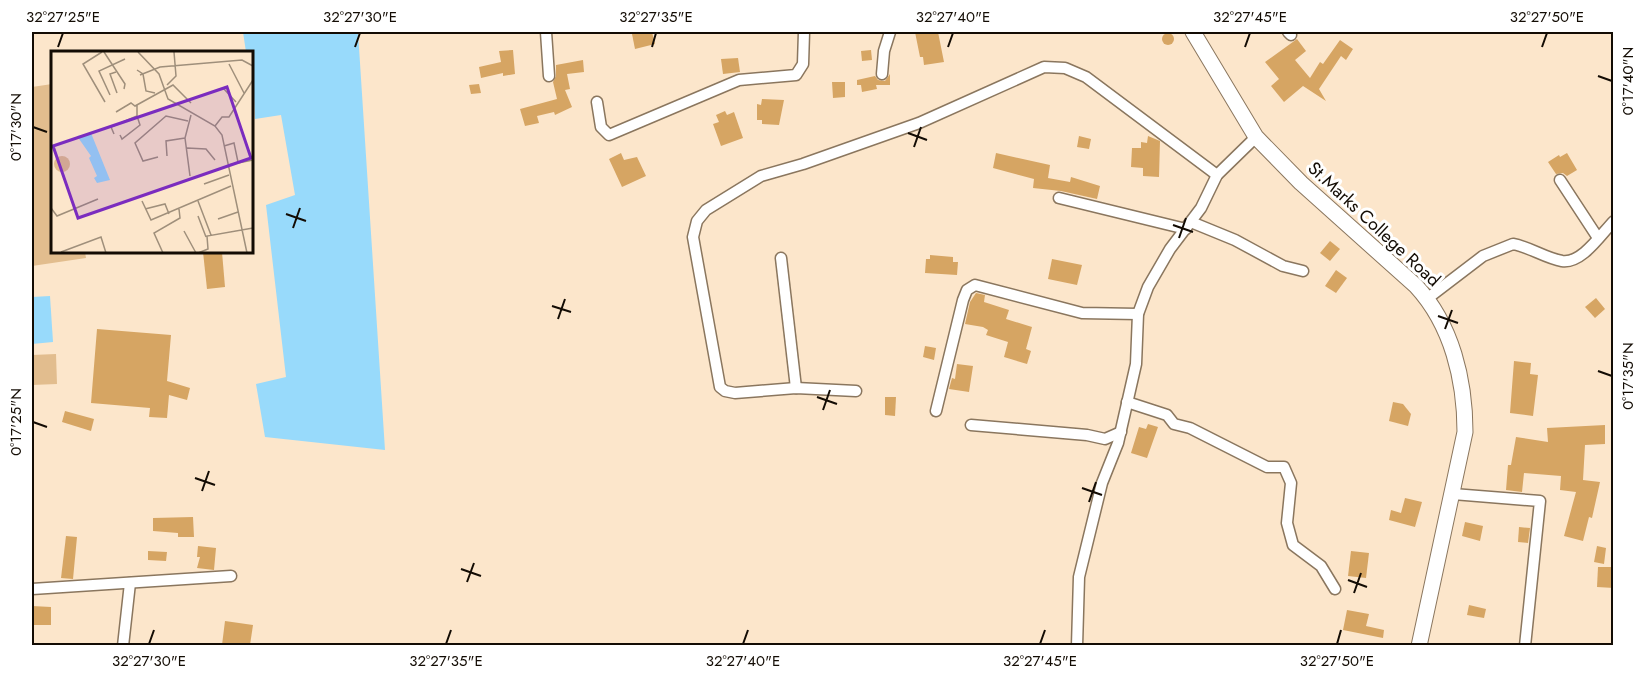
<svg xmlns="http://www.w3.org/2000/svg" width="1645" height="677" viewBox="0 0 1645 677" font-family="Jost,sans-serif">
<rect width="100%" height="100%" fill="#fce6cb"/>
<g fill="#e2bd8e">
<path d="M52 84V252H85L86 258 32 266V87Z"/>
<path d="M56 354 57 384 32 385V355Z"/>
</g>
<g fill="#98dafb">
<path d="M243 32H358L385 450 265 437 256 384 286 377 266 205 295 195 281 115 255 119 252 52H246Z"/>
<path d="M50 296 53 342 32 344V297Z"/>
</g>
<g fill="#d6a563">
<path d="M643 32H652L655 44 635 49 632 34Z"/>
<path d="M915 32H938L944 62 924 65 923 57H920Z"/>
<circle cx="1168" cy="39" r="6"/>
<path d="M1297 39 1306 51 1295 60 1310 78 1320 62 1323 64 1340 40 1353 49 1346 60 1341 56 1319 89 1326 101 1303 86 1284 102 1271 86 1279 79 1265 62Z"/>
<path d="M513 50 515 74 503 76V73L481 78 479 67 501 62 499 51Z"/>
<path d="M871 50 872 60 862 61 861 51Z"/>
<path d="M738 58 740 72 723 74 721 59Z"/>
<path d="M583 60 584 72 567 74 570 89 565 90 572 107 555 115 554 112 537 116 539 123 525 126 520 109 557 99 553 82 556 76V65Z"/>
<path d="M890 74V85H876L877 89 862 92 861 85H857V80L875 76 878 80 885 81Z"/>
<path d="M832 82H845V97L833 98Z"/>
<path d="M479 84 481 93 471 94 469 85Z"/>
<path d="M762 99 784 100 779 125 762 124V120H757V104L761 105Z"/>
<path d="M725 111 727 115 734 112 743 138 721 146 713 124 719 122 716 115Z"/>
<path d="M1079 136 1091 139 1089 149 1077 147Z"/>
<path d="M1148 136 1160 141 1159 177 1143 176V168L1131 167 1132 148H1141V142L1147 143Z"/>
<path d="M621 153 624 160 637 157 646 176 622 187 609 159Z"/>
<path d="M996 153 1050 165 1048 178 1070 182 1071 177 1100 186 1097 199 1061 191 1033 188 1034 179 993 168Z"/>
<path d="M1567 153 1577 170 1567 176 1563 173 1556 174 1548 162 1559 155 1560 157Z"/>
<path d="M1330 241 1340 249 1330 261 1320 253Z"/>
<path d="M203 252H222L225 287 207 289Z"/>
<path d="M930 255 953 257V262H958L957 275 925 273 926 259H930Z"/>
<path d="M1052 259 1082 265 1077 285 1048 279Z"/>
<path d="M1336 270 1347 278 1336 293 1325 286Z"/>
<path d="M976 293 985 295 984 302 1009 310 1006 319 1032 327 1026 349 1031 351 1027 364 1004 357 1008 342 986 335 988 330 983 327 965 324 970 302Z"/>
<path d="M1596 298 1605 309 1595 318 1585 307Z"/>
<path d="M97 329 171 335 167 381 190 388 187 400 169 395 167 418 149 417 150 408 91 403Z"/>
<path d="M925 346 936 348 934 360 923 357Z"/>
<path d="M1514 361 1531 363 1530 374 1538 375 1533 416 1510 413Z"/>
<path d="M957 364 973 366 969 392 949 389 952 378 955 379Z"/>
<path d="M885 397H896L895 416 885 415Z"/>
<path d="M1393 402 1403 404 1411 414 1408 426 1389 421Z"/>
<path d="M65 411 94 419 91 431 62 422Z"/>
<path d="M1148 424 1158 427 1147 458 1131 453 1139 427 1146 429Z"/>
<path d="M1605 425V444L1585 445 1583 480 1600 482 1592 518 1589 517 1583 541 1564 536 1576 492 1560 490 1561 476 1524 473 1522 492 1506 490 1508 465H1511L1516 437 1548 442 1547 428Z"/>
<path d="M1405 498 1422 502 1415 527 1389 520 1391 510 1401 513Z"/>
<path d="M193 517 194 537H178V533L153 531V518Z"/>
<path d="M1465 522 1483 526 1480 541 1462 536Z"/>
<path d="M1519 527 1530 528 1528 543 1518 542Z"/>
<path d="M66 536 77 537 73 579 61 578Z"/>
<path d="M198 546 216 548 214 570 197 568 200 557H197Z"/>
<path d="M1597 546 1606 548 1604 564 1594 562Z"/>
<path d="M148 551 167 552 166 561 148 560Z"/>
<path d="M1351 551 1369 553 1366 578 1348 576Z"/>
<path d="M1598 567H1614V588L1597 587Z"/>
<path d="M1469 605 1486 609 1484 618 1467 615Z"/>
<path d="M32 606 51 607V625H32Z"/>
<path d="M1347 610 1369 614 1366 626 1384 630 1383 638 1343 630Z"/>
<path d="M225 621 253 625 250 645H222Z"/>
</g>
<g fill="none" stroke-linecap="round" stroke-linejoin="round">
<defs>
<g id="street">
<path d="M546 32 549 76"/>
<path d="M1288 32 1291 35"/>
<path d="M882 74 884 51 890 32"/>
<path d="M597 102 601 127 609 135 739 80 796 75 803 64 804 32"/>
<path d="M1560 180 1598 238"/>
<path d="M1059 198 1186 229"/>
<path d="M1191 222 1235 240 1283 266 1303 271"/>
<path d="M781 258 796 388"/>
<path d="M1428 298 1483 256 1513 244C1530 247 1545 258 1562 261 1582 264 1601 234 1614 221"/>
<path d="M856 391 796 388 735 393 725 391 720 387 693 237 697 221 706 210 761 176 803 164 919 123 1044 67 1065 68 1086 77 1217 175"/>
<path d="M1127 402 1167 415 1174 424 1190 428 1267 467H1284L1291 483 1287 523 1293 545 1321 566 1335 589"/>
<path d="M936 411 963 300 967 290 975 285 1082 313 1138 314"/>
<path d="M971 425 1087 435 1105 439 1121 432"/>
<path d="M1453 494 1540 501 1525 646"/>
<path d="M32 589 231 576"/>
<path d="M123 646 130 583"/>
<path d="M1077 646 1079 577 1102 483 1118 443 1136 364 1138 314 1148 287 1170 249 1201 208 1217 175 1256 137"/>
</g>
<path id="secondary" d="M1193 32 1256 137 1301 183 1416 286C1452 325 1465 380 1465 432L1419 646"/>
</defs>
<use href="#street" stroke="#8a765e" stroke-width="13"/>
<use href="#secondary" stroke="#8a765e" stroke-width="17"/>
<use href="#street" stroke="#fff" stroke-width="10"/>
<use href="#secondary" stroke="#fff" stroke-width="15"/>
</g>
<path fill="none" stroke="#130c04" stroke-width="2" d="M58 47 63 33M355 47 360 33M652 47 656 33M948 47 953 33M1245 47 1250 33M1542 47 1547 33M1598 76 1612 81M33 127 47 132M908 133 927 140M914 147 921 127M286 214 306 221M1173 225 1193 232M293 228 300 208M1179 238 1186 218M552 306 571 312M1438 316 1458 323M558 319 565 299M1445 329 1452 310M1598 371 1612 376M817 397 837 404M823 410 830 390M33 422 47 427M195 478 215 485M1082 488 1102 495M202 491 209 471M1089 502 1096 482M461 569 481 576M1348 580 1367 587M467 582 474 563M1354 593 1361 573M149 644 154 630M446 644 451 630M743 644 748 630M1040 644 1045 630M1337 644 1341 630"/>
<g text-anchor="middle" stroke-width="6" stroke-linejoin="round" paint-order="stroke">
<g font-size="18" fill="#130c04" stroke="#fff">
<text transform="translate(1374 224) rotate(43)" y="6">St.Marks College Road</text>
</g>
</g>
<g transform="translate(51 51)">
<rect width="202" height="202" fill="#fce6cb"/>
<path d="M3 113a8 8 0 1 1 16 0a8 8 0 1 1-16 0Z" fill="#e2bd8e"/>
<path d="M40 82 59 129 46 132 43 127 46 125 38 107 40 105 26 85Z" fill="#98dafb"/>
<path fill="none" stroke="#9f8f7b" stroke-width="1.5" d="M51 1 32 13 54 51M53 1 74 33 73 38M87 1 108 23 117 48 164 75 171 84 196 202M178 13 193 42M86 19 92 23 95 40 104 42M65 21 59 23 66 42M89 24 109 16 191 9 202 15M116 34 125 25 123 1M172 37 185 51M59 44 48 20 74 8M65 61 80 52 84 55 122 34 140 52M164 75 171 66H178L202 29M63 83 60 76 86 65V54M69 84 71 88 89 74 86 65M173 95 183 92 187 111M136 97 155 98 164 109M116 105 115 90 134 87M107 106 92 110 84 92 115 65 137 70M177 114 202 109M139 125 134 87 140 64M153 133 178 124M91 150 100 169 180 135M147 150 160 184M0 157 6 165 47 148M94 158 114 153 118 163M147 165 155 186M167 168 187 161M133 180 145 202M10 201 50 186 55 202M112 202 103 182 129 167 128 158M147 202 157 198 156 185 202 177"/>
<path fill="#7b2cbf" fill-opacity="0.15" stroke="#7b2cbf" stroke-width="3" d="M176 36 200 107 27 167 2 95Z"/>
<rect width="202" height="202" fill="none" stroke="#130c04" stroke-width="3"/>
</g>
<rect width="1645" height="677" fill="none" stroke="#ffffff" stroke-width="66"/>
<rect x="33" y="33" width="1579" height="611" fill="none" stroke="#130c04" stroke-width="2"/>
<g font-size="15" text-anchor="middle" fill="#130c04">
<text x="63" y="22">32°27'25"E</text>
<text x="360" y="22">32°27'30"E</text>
<text x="656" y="22">32°27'35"E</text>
<text x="953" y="22">32°27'40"E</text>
<text x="1250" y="22">32°27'45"E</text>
<text x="1547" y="22">32°27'50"E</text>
<text transform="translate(1628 81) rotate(-90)" y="5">0°17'40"N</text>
<text transform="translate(16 127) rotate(-90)" y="5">0°17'30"N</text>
<text transform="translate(1628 376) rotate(-90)" y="5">0°17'35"N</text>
<text transform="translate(16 422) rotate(-90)" y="5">0°17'25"N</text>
<text x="149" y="666">32°27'30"E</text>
<text x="446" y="666">32°27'35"E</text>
<text x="743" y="666">32°27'40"E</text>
<text x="1040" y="666">32°27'45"E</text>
<text x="1337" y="666">32°27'50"E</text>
</g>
</svg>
